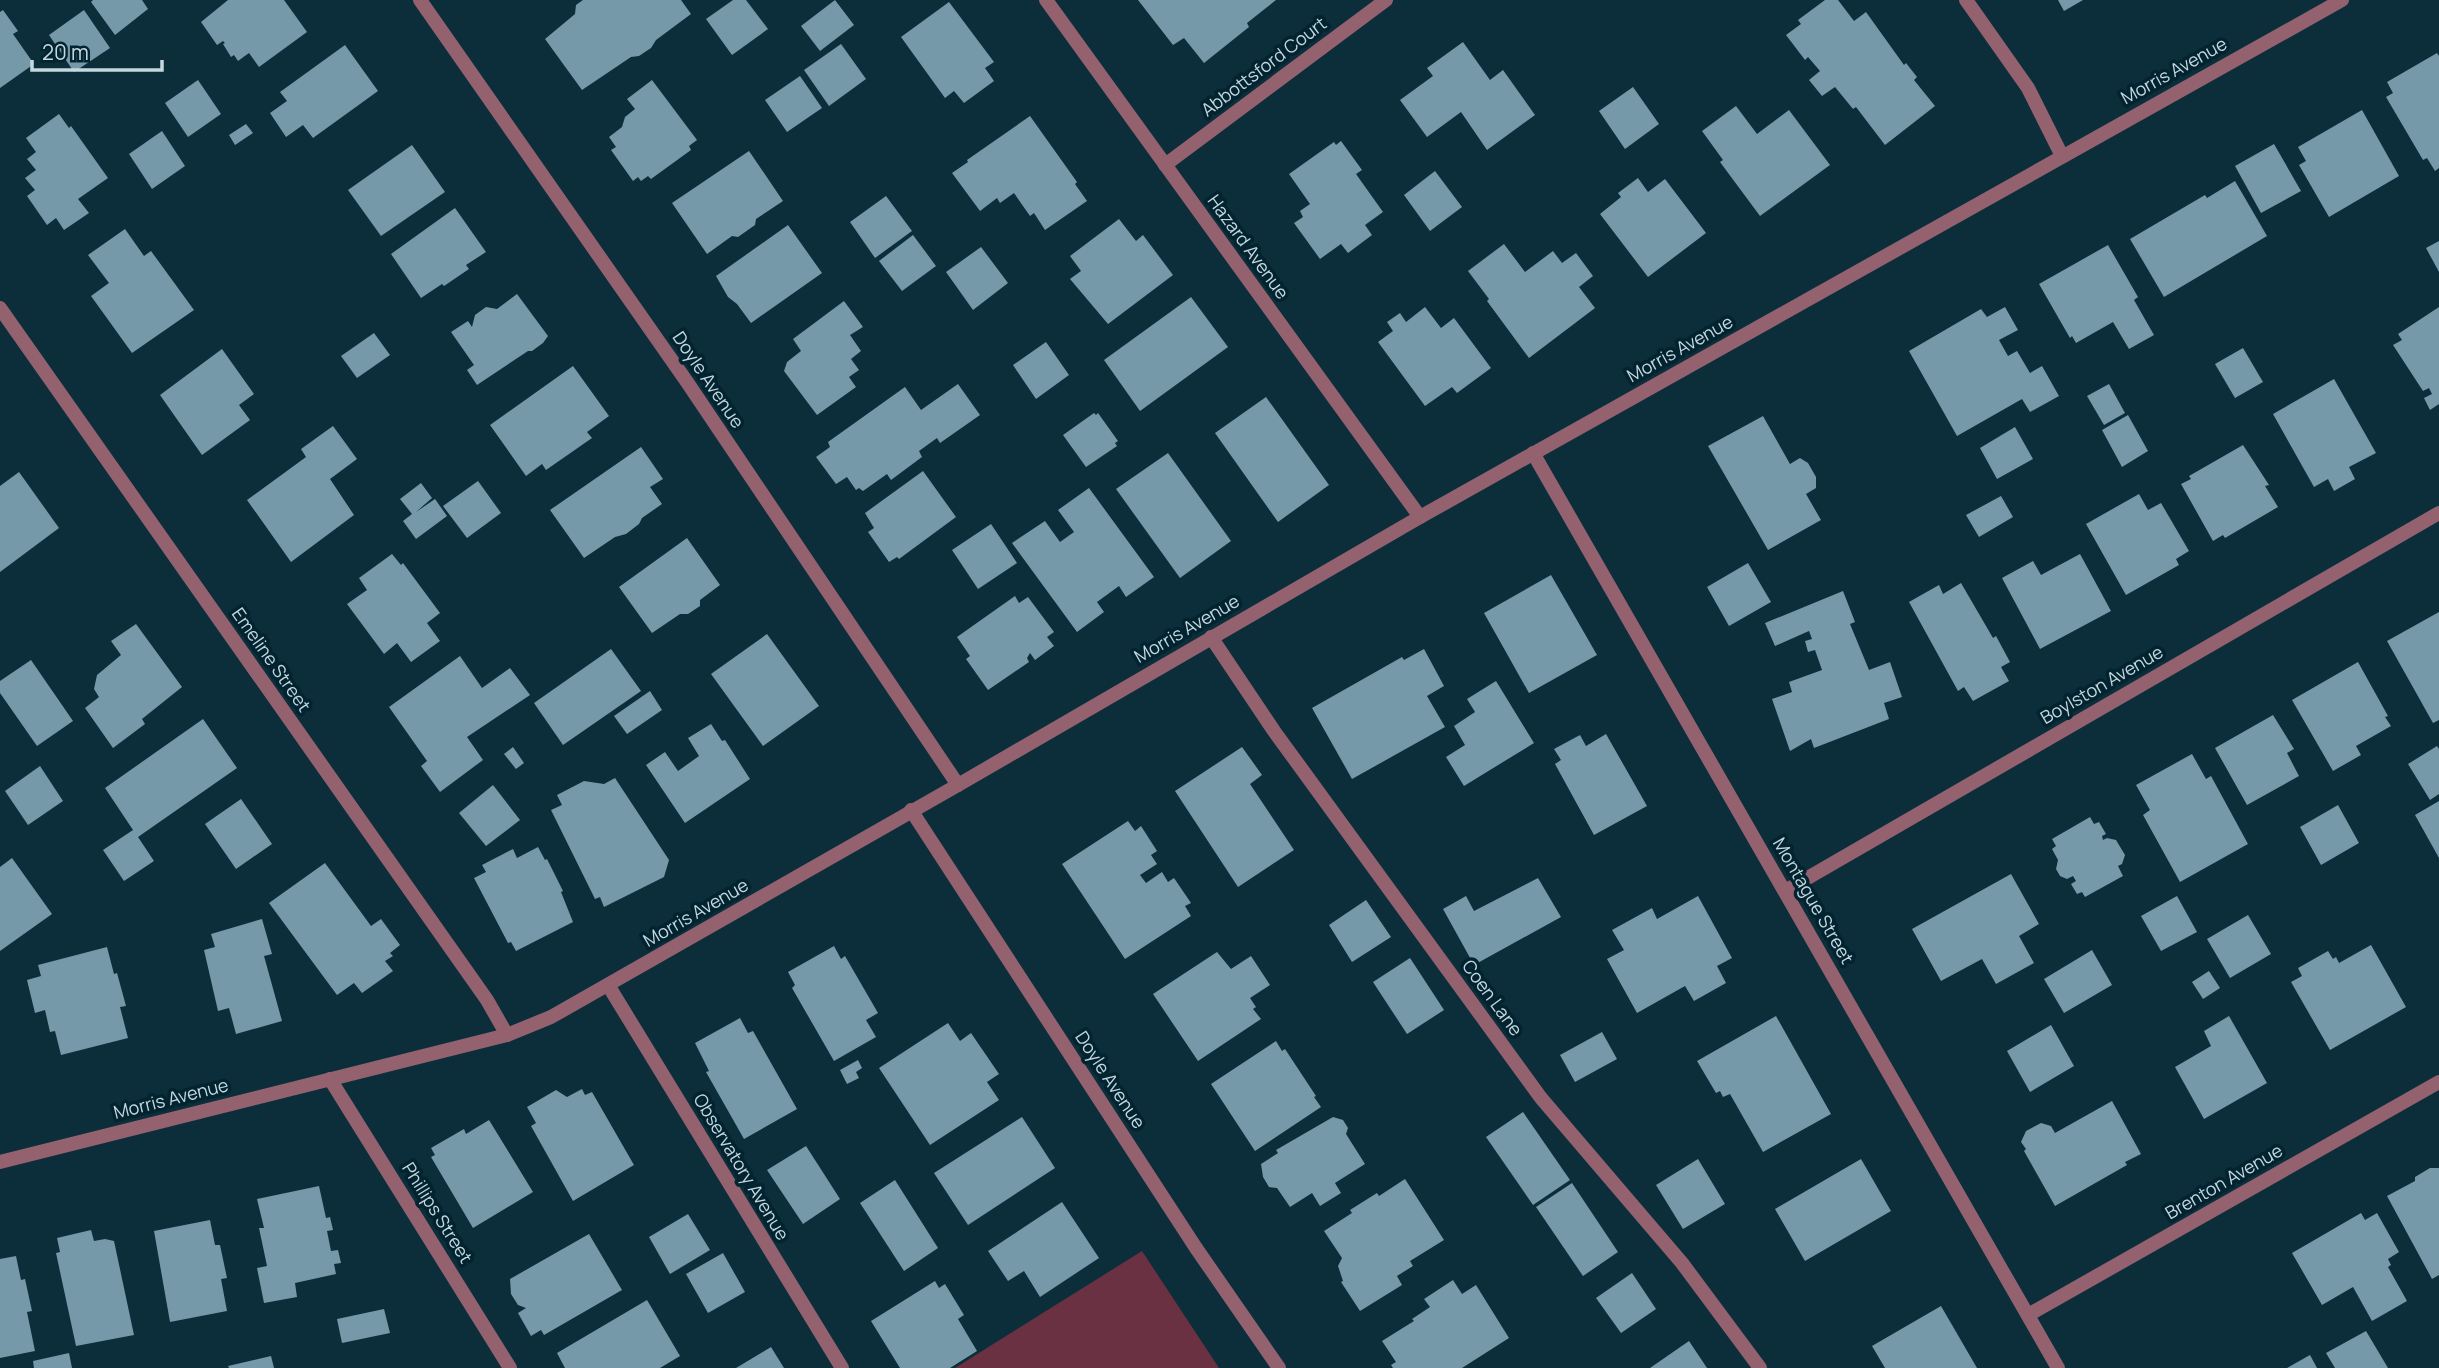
<svg xmlns="http://www.w3.org/2000/svg" width="2439" height="1368" viewBox="0 0 2439 1368" font-family="Manrope,sans-serif">
<rect width="100%" height="100%" fill="#0c2e3b"/>
<path fill="#693141" d="M1142 1251 1219 1368H955Z"/>
<g fill="#7699a9">
<path d="M93 0H142L148 9 115 35 91 2Z"/>
<path d="M228 0H284L307 32 259 67 249 53 238 61 234 55 231 57 223 44 225 43 223 41 217 45 201 22Z"/>
<path d="M583 0H681L691 14 656 40 651 48 639 56 631 57 582 90 545 39 575 14 576 5Z"/>
<path d="M733 0H746L768 29 732 55 706 19Z"/>
<path d="M835 0 854 25 820 51 801 26Z"/>
<path d="M1138 0H1276L1247 23 1249 27 1204 63 1184 38 1173 45Z"/>
<path d="M1825 0H1838L1854 21 1866 12 1904 65 1906 63 1917 77 1914 80 1935 106 1885 145 1856 107 1853 109 1835 87 1822 96 1809 80 1820 71 1808 57 1805 60 1786 35 1801 24 1798 20Z"/>
<path d="M2058 0H2083L2064 11Z"/>
<path d="M949 2 994 62 985 68 994 81 964 103 954 91 945 98 901 37Z"/>
<path d="M3 10 18 31 13 34 34 64 0 88V12Z"/>
<path d="M84 10 110 48 74 72 49 35Z"/>
<path d="M1463 42 1490 80 1503 70 1535 115 1487 150 1461 112 1427 137 1400 100 1433 76 1427 68Z"/>
<path d="M841 44 866 79 829 106 804 70Z"/>
<path d="M345 45 378 91 313 138 303 125 286 137 270 113 287 101 280 92Z"/>
<path d="M2437 53 2439 56V168L2435 171 2427 158 2423 160 2386 97 2393 93 2387 82Z"/>
<path d="M800 76 822 108 787 132 765 100Z"/>
<path d="M198 80 221 114 188 137 165 103Z"/>
<path d="M652 80 697 140 689 146 691 150 651 179 648 176 641 181 638 177 633 181 611 150 616 147 609 137 622 127 625 117 635 109 627 99Z"/>
<path d="M1633 87 1659 124 1625 149 1599 111Z"/>
<path d="M1736 106 1757 134 1789 110 1830 165 1760 216 1720 162 1723 160 1702 131Z"/>
<path d="M2362 110 2399 176 2329 217 2299 165 2306 161 2298 147Z"/>
<path d="M59 114 69 128 71 126 108 178 78 199 89 213 64 230 56 218 47 225 27 196 35 190 25 178 36 170 27 159 36 152 26 138Z"/>
<path d="M1030 116 1077 182 1075 184 1087 201 1045 230 1034 213 1030 216 1014 193 1000 203 997 198 980 211 952 173 968 162 967 160Z"/>
<path d="M246 124 253 133 235 145 229 135Z"/>
<path d="M162 131 185 166 152 189 129 154Z"/>
<path d="M1341 141 1362 170 1356 174 1383 212 1365 225 1372 235 1348 253 1341 244 1320 259 1294 223 1303 217 1300 211 1310 204 1289 174 1334 142 1336 145Z"/>
<path d="M2274 144 2301 191 2261 213 2235 166Z"/>
<path d="M412 145 445 192 381 236 348 190Z"/>
<path d="M749 151 783 201 756 219 755 225 738 237 732 236 707 254 672 203Z"/>
<path d="M1435 171 1462 207 1430 231 1404 195Z"/>
<path d="M1638 178 1648 192 1665 179 1706 233 1648 277 1600 214 1621 197 1618 193Z"/>
<path d="M2235 181 2267 236 2164 297 2130 239 2205 195 2207 198Z"/>
<path d="M886 196 912 231 875 258 850 222Z"/>
<path d="M455 208 486 252 466 265 469 269 444 286 442 284 421 298 391 254Z"/>
<path d="M1119 219 1136 241 1143 235 1173 275 1108 324 1070 279 1081 271 1070 256Z"/>
<path d="M788 225 822 273 751 323 737 304 728 297 716 276Z"/>
<path d="M125 229 144 256 151 251 194 310 132 353 91 296 109 283 88 255Z"/>
<path d="M913 235 936 266 902 291 879 261Z"/>
<path d="M2439 241V272L2426 248Z"/>
<path d="M1504 244 1525 272 1553 251 1562 263 1576 253 1593 276 1579 287 1595 308 1529 358 1487 301 1489 299 1468 271Z"/>
<path d="M2108 245 2138 297 2134 300 2154 335 2129 349 2113 322 2076 343 2072 336 2070 338 2039 284Z"/>
<path d="M981 247 1008 283 973 310 946 272Z"/>
<path d="M517 294 548 336 543 343 532 351H528L477 385 467 370 474 365 451 332 468 321 472 327 475 315 486 307 497 309Z"/>
<path d="M1191 297 1228 347 1140 411 1104 360Z"/>
<path d="M844 301 863 327 850 335 861 351 851 359 859 370 849 377 856 387 817 415 784 371 787 362 801 351 793 339Z"/>
<path d="M1425 307 1441 328 1454 318 1491 368 1457 393 1452 387 1425 406 1378 342 1393 331 1387 322 1400 313 1406 322Z"/>
<path d="M2005 307 2018 330 1999 340 2008 356 2017 351 2030 373 2042 366 2059 396 2030 412 2022 399 1957 436 1909 351 1981 309 1987 317Z"/>
<path d="M2439 307V404L2430 410 2424 398 2432 394 2429 388 2423 391 2393 345 2402 340 2398 334Z"/>
<path d="M374 333 390 355 357 378 341 356Z"/>
<path d="M1046 342 1069 375 1036 399 1013 365Z"/>
<path d="M2243 348 2263 382 2235 398 2215 364Z"/>
<path d="M222 349 254 394 239 405 250 420 202 455 160 395Z"/>
<path d="M573 366 609 416 587 432 592 438 546 470 542 464 526 476 490 425Z"/>
<path d="M2334 379 2376 453 2349 467 2355 479 2334 491 2328 479 2314 487 2273 414Z"/>
<path d="M958 384 980 415 940 443 937 438 919 451 922 457 891 480 887 474 863 491 859 488 856 490 847 477 836 484 816 457 830 447 828 442 905 387 921 410Z"/>
<path d="M2109 384 2125 413 2104 425 2087 396Z"/>
<path d="M1266 397 1329 485 1278 522 1215 433Z"/>
<path d="M1094 413 1096 415 1098 413 1118 441 1115 443 1117 446 1086 467 1063 435Z"/>
<path d="M2128 415 2148 451 2122 467 2102 430Z"/>
<path d="M1763 416 1790 464 1800 458 1808 463 1816 477V488L1806 494 1821 520 1768 550 1708 446Z"/>
<path d="M333 426 357 459 330 479 354 515 291 562 247 500 306 457 301 449Z"/>
<path d="M2015 427 2033 459 1997 479 1980 448Z"/>
<path d="M2243 445 2269 485 2265 486 2278 507 2225 538 2223 535 2213 541 2181 484 2191 479 2189 476Z"/>
<path d="M641 447 663 479 650 487 662 504 642 518 639 524 626 534 615 537 584 558 550 510Z"/>
<path d="M1168 453 1231 541 1180 578 1116 489Z"/>
<path d="M923 471 956 517 899 559 897 557 889 562 868 532 874 528 865 513Z"/>
<path d="M19 472 59 528 0 572V486Z"/>
<path d="M478 481 501 513 467 538 443 506Z"/>
<path d="M421 483 432 498 416 512 435 499 447 516 416 539 403 521 412 514 400 499Z"/>
<path d="M1089 488 1154 577 1126 597 1119 586 1097 602 1104 612 1077 632 1012 543 1045 521 1060 542 1074 532 1058 510Z"/>
<path d="M2139 494 2148 510 2161 503 2189 551 2176 559 2179 565 2126 595 2086 524Z"/>
<path d="M2001 496 2013 517 1979 537 1966 515Z"/>
<path d="M991 524 1017 563 978 589 952 550Z"/>
<path d="M687 538 720 585 700 600V606L688 614H680L652 633 619 587Z"/>
<path d="M392 554 401 565 403 563 440 613 427 623 440 641 411 662 397 643 384 654 347 604 367 590 359 578Z"/>
<path d="M2080 554 2111 611 2040 649 2002 578 2033 561 2041 575Z"/>
<path d="M1748 563 1771 602 1729 626 1707 587Z"/>
<path d="M1551 575 1597 655 1529 693 1484 613Z"/>
<path d="M1961 583 1993 638 1996 636 2010 662 2001 667 2009 681 1973 701 1964 687 1958 691 1909 602 1939 585 1943 594Z"/>
<path d="M1843 591 1855 622 1850 624 1869 670 1890 662 1902 697 1884 703 1889 719 1814 748 1811 739 1790 751 1772 699 1792 692 1789 682 1822 670 1815 650 1808 652 1805 641 1812 639 1809 631 1775 646 1765 623Z"/>
<path d="M1015 596 1019 603 1028 597 1054 632 1047 637 1054 646 1035 660 1030 653 1027 658 1029 662 988 690 966 659 970 656 957 637Z"/>
<path d="M2439 612V720L2433 723 2387 641Z"/>
<path d="M136 624 182 687 142 719 145 724 113 748 85 708 99 697 94 689 97 675 121 655 111 641Z"/>
<path d="M767 634 819 706 763 746 711 674Z"/>
<path d="M611 649 641 691 563 745 534 703Z"/>
<path d="M1424 649 1444 686 1427 696 1445 727 1352 779 1312 708 1402 657 1404 660Z"/>
<path d="M460 656 482 688 510 668 530 695 467 737 483 760 440 792 421 766 427 761 389 707Z"/>
<path d="M31 660 73 721 37 746 0 693V681Z"/>
<path d="M2358 662 2388 716 2385 717 2391 726 2356 746 2361 755 2333 771 2292 700Z"/>
<path d="M1496 681 1534 743 1464 786 1446 757 1465 745 1454 726 1475 712 1467 699Z"/>
<path d="M650 691 662 710 627 734 614 716Z"/>
<path d="M2273 715 2294 749 2287 753 2299 776 2247 805 2215 748Z"/>
<path d="M203 719 237 768 138 837 154 861 124 881 103 850 133 830 105 788Z"/>
<path d="M711 724 722 741 725 740 750 779 685 823 646 765 665 752 678 771 699 756 688 738Z"/>
<path d="M1606 734 1647 806 1594 835 1555 764 1561 760 1554 749 1580 735 1586 746Z"/>
<path d="M2437 746 2439 749V794L2430 800 2408 764Z"/>
<path d="M513 747 524 763 516 769 504 754Z"/>
<path d="M1242 747 1262 775 1250 784 1294 850 1238 887 1175 791Z"/>
<path d="M2192 754 2206 779 2211 776 2248 844 2180 882 2143 815 2150 810 2136 785Z"/>
<path d="M40 766 63 801 28 825 5 791Z"/>
<path d="M615 778 669 860 664 877 604 907 600 897 595 899 551 810 562 805 557 795 584 781 604 784Z"/>
<path d="M493 785 520 820 486 846 459 813Z"/>
<path d="M241 799 272 844 236 869 205 824Z"/>
<path d="M2439 801V858L2415 815Z"/>
<path d="M2338 805 2359 843 2321 865 2300 827Z"/>
<path d="M2090 817 2094 824 2099 822 2106 834 2102 836 2103 840 2107 838 2116 840 2125 855 2122 864 2118 866 2123 876 2085 897 2082 892 2077 894 2071 884 2076 881 2073 876 2067 879 2060 876 2056 869 2058 860 2052 849 2056 846 2052 839Z"/>
<path d="M1128 821 1135 831 1141 826 1157 851 1151 855 1157 864 1140 875 1146 883 1162 872 1168 882 1174 878 1191 903 1185 906 1191 916 1125 959 1062 864Z"/>
<path d="M538 847 545 860 547 859 563 891 561 892 573 922 516 951 511 942 508 943 474 878 486 872 482 865 513 849 517 858Z"/>
<path d="M12 858 52 914 0 951V867Z"/>
<path d="M325 863 371 926 381 919 400 945 390 953 393 956 385 961 393 971 362 993 354 983 337 995 269 903Z"/>
<path d="M2011 874 2039 924 2019 936 2034 963 1996 984 1982 959 1941 981 1912 929Z"/>
<path d="M1538 878 1561 917 1474 965 1443 909 1466 896 1474 911Z"/>
<path d="M1698 896 1732 958 1717 966 1726 983 1694 1001 1685 986 1637 1013 1607 959 1624 950 1612 930 1652 908 1657 919Z"/>
<path d="M2177 896 2197 932 2161 951 2141 916Z"/>
<path d="M1366 900 1391 937 1352 962 1329 925Z"/>
<path d="M2248 915 2271 954 2230 978 2207 939Z"/>
<path d="M262 919 272 954 264 956 282 1021 236 1034 229 1008 218 1011 204 950 215 947 211 934Z"/>
<path d="M2371 945 2406 1007 2330 1050 2291 982 2302 976 2298 968 2328 951 2333 959 2336 957 2339 963Z"/>
<path d="M834 946 841 959 845 956 878 1013 866 1020 876 1037 834 1061 792 988 795 985 788 972Z"/>
<path d="M107 947 114 974 117 973 126 1006 120 1007 128 1038 61 1055 55 1031 50 1032 45 1010 35 1013 27 980 41 976 38 965Z"/>
<path d="M2092 950 2112 985 2064 1013 2044 979Z"/>
<path d="M1217 952 1231 969 1251 956 1270 985 1250 998 1256 1007 1253 1009 1261 1019 1198 1061 1153 994Z"/>
<path d="M1410 958 1444 1010 1407 1034 1373 982Z"/>
<path d="M2209 971 2220 988 2203 999 2192 982Z"/>
<path d="M1776 1016 1831 1114 1763 1152 1730 1094 1723 1097 1720 1091 1716 1093 1697 1061Z"/>
<path d="M2229 1016 2267 1083 2204 1119 2175 1067 2211 1046 2204 1031Z"/>
<path d="M740 1018 748 1033 753 1031 797 1109 744 1139 706 1072 709 1071 695 1043Z"/>
<path d="M948 1023 960 1041 971 1033 999 1074 987 1082 999 1100 930 1145 879 1068Z"/>
<path d="M2051 1025 2074 1066 2030 1092 2007 1051Z"/>
<path d="M1602 1032 1617 1059 1575 1082 1560 1055Z"/>
<path d="M1276 1041 1282 1051 1285 1049 1316 1096 1314 1097 1321 1107 1255 1151 1211 1084Z"/>
<path d="M858 1060 862 1068 856 1072 859 1078 847 1084 840 1070Z"/>
<path d="M582 1089 585 1095 592 1092 634 1165 573 1201 531 1126 536 1123 527 1107 556 1090 567 1097Z"/>
<path d="M2112 1101 2141 1154 2125 1162 2127 1165 2055 1206 2024 1151 2026 1149 2021 1142 2026 1131 2041 1123 2051 1126 2055 1133Z"/>
<path d="M1523 1112 1570 1180 1533 1205 1486 1137Z"/>
<path d="M1022 1117 1055 1168 968 1225 934 1173Z"/>
<path d="M1333 1117 1343 1120 1348 1128 1346 1134 1365 1164 1335 1183 1341 1193 1320 1206 1312 1193 1290 1207 1277 1188 1269 1187 1263 1177 1261 1164 1278 1153 1276 1150Z"/>
<path d="M489 1120 533 1192 473 1228 431 1157 435 1155 431 1148 464 1129 466 1134Z"/>
<path d="M806 1146 840 1199 803 1224 767 1170Z"/>
<path d="M1698 1159 1725 1204 1683 1229 1656 1185Z"/>
<path d="M1861 1159 1891 1211 1805 1261 1775 1209Z"/>
<path d="M2430 1168H2439V1275L2432 1279 2387 1196 2415 1181V1177Z"/>
<path d="M1405 1179 1444 1240 1410 1261 1413 1266 1397 1276 1402 1285 1360 1311 1341 1282 1343 1281 1338 1266 1342 1258 1324 1231 1352 1213 1350 1210 1377 1193 1379 1196Z"/>
<path d="M895 1180 938 1248 904 1271 860 1203Z"/>
<path d="M1572 1183 1618 1252 1583 1276 1536 1207Z"/>
<path d="M319 1186 326 1218 330 1217 333 1230 327 1231 331 1251 338 1250 341 1263 334 1264 336 1274 295 1283 297 1297 264 1303 257 1268 267 1266 259 1228H264L257 1199Z"/>
<path d="M1062 1202 1099 1258 1040 1297 1024 1271 1008 1281 988 1251Z"/>
<path d="M2361 1213 2365 1220 2377 1213 2399 1252 2388 1259 2391 1265 2388 1267 2407 1301 2372 1321 2353 1287 2322 1305 2292 1253Z"/>
<path d="M688 1214 710 1250 670 1274 649 1237Z"/>
<path d="M210 1220 215 1245H220L227 1278 221 1279 227 1311 170 1322 154 1231Z"/>
<path d="M91 1230 94 1241 105 1239 114 1241 134 1335 76 1346 56 1253 60 1252 57 1238Z"/>
<path d="M589 1234 622 1290 544 1335 541 1330 531 1336 518 1313 526 1308 518 1305 511 1294 510 1279Z"/>
<path d="M723 1253 745 1292 708 1313 686 1274Z"/>
<path d="M16 1256 21 1280 25 1279 32 1311 27 1312 35 1351 0 1358V1259Z"/>
<path d="M1632 1273 1656 1309 1621 1333 1596 1298Z"/>
<path d="M1453 1280 1462 1294 1476 1285 1509 1338 1462 1368H1393L1391 1365 1396 1362 1382 1341 1414 1321 1412 1319 1430 1307 1424 1299Z"/>
<path d="M935 1281 939 1288 945 1284 964 1315 958 1319 977 1351 950 1368H900L871 1321Z"/>
<path d="M647 1300 680 1356 660 1368H565L557 1353Z"/>
<path d="M1941 1306 1977 1368H1885L1872 1346Z"/>
<path d="M384 1309 390 1333 342 1343 337 1319Z"/>
<path d="M2366 1331 2388 1368H2335L2326 1353Z"/>
<path d="M1689 1341 1707 1368H1650Z"/>
<path d="M771 1347 784 1368H736Z"/>
<path d="M69 1353 72 1368H34L33 1361Z"/>
<path d="M2310 1355 2317 1368H2287Z"/>
<path d="M271 1356 274 1368H229L228 1366Z"/>
</g>
<g fill="none" stroke-linecap="round" stroke-linejoin="round">
<g stroke="#94616e" stroke-width="14">
<path d="M420 0 687 382 958 785"/>
<path d="M1046 0 1420 517"/>
<path d="M1966 0 2028 88 2062 156"/>
<path d="M1165 165 1386 0"/>
<path d="M0 308 487 1000 507 1035"/>
<path d="M1533 453 2058 1368"/>
<path d="M1211 637 1274 731 1541 1098 1682 1263 1760 1368"/>
<path d="M911 810 1196 1248 1279 1368"/>
<path d="M1785 891 2439 513"/>
<path d="M608 985 842 1368"/>
<path d="M330 1079 510 1368"/>
<path d="M0 1162 507 1035 551 1017 958 785 1420 517 2342 0"/>
<path d="M2028 1315 2439 1082"/>
</g>
</g>
<g text-anchor="middle" stroke-width="7" stroke-linejoin="round" paint-order="stroke">
<g font-size="18" fill="#c5d7df" stroke="#022431">
<text transform="translate(1264 67) rotate(-37)" y="6">Abbottsford Court</text>
<text transform="translate(2174 71) rotate(-29)" y="6">Morris Avenue</text>
<text transform="translate(1248 247) rotate(54)" y="6">Hazard Avenue</text>
<text transform="translate(1680 349) rotate(-29)" y="6">Morris Avenue</text>
<text transform="translate(708 380) rotate(56)" y="6">Doyle Avenue</text>
<text transform="translate(1187 629) rotate(-30)" y="6">Morris Avenue</text>
<text transform="translate(271 660) rotate(55)" y="6">Emeline Street</text>
<text transform="translate(2102 685) rotate(-30)" y="6">Boylston Avenue</text>
<text transform="translate(1813 901) rotate(60)" y="6">Montague Street</text>
<text transform="translate(696 913) rotate(-30)" y="6">Morris Avenue</text>
<text transform="translate(1492 998) rotate(54)" y="6">Coen Lane</text>
<text transform="translate(1110 1080) rotate(57)" y="6">Doyle Avenue</text>
<text transform="translate(171 1099) rotate(-14)" y="6">Morris Avenue</text>
<text transform="translate(741 1167) rotate(59)" y="6">Observatory Avenue</text>
<text transform="translate(2224 1182) rotate(-30)" y="6">Brenton Avenue</text>
<text transform="translate(437 1213) rotate(58)" y="6">Phillips Street</text>
</g>
</g>
<path d="M32 60v10h130v-10" fill="none" stroke="#c5d7df" stroke-width="3.5"/>
<text x="42" y="60" font-size="21" fill="#c5d7df" stroke="#022431" stroke-width="5" paint-order="stroke">20 m</text>
</svg>
